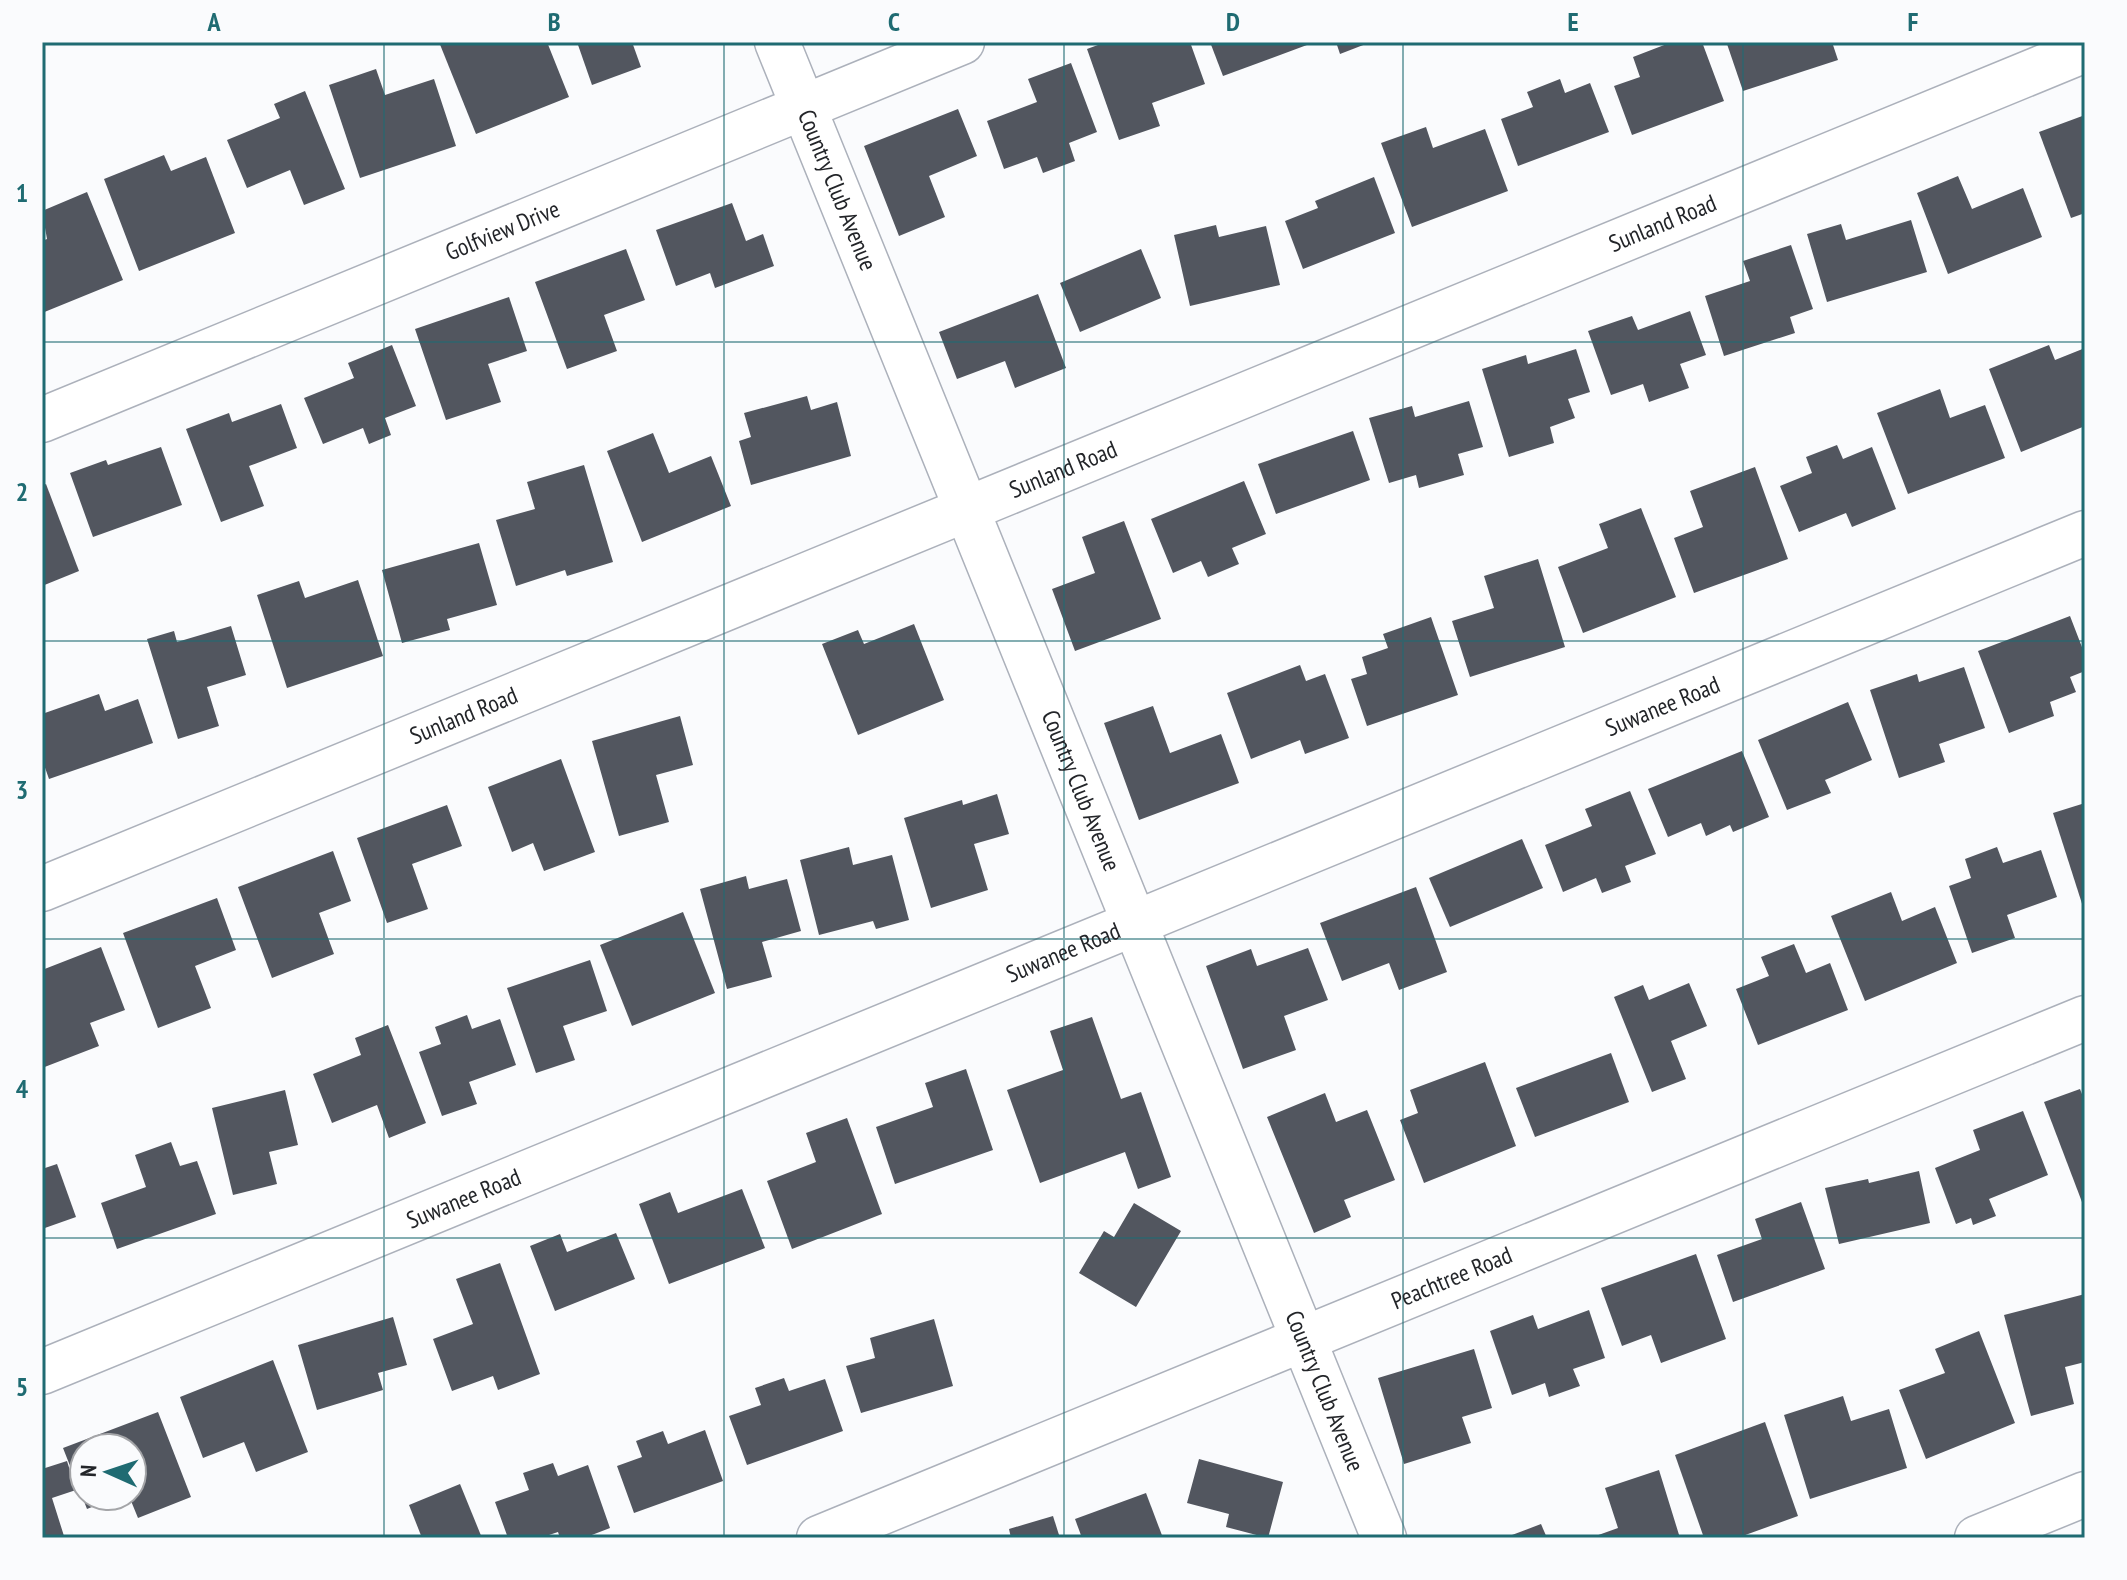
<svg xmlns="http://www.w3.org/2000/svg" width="2127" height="1580" viewBox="0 0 2127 1580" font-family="'PT Sans Narrow',sans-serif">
<rect width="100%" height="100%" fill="#fafbfd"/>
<g fill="#52565f">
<path d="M439 42H547L569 97 476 134Z"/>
<path d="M577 42H632L641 67 592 85Z"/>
<path d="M1106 42H1190L1205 84 1152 103 1160 126 1119 140 1087 49Z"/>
<path d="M1210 42H1315L1223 76Z"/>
<path d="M1336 42H1371L1340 54Z"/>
<path d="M1672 42H1702L1724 101 1632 135 1614 86 1640 77 1633 57Z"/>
<path d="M1732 42H1832L1838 60 1743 91 1727 44Z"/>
<path d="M1071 63 1097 132 1069 143 1075 161 1043 173 1037 157 1004 169 987 121 1037 102 1028 79Z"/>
<path d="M376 69 385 95 434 79 456 146 360 178 329 85Z"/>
<path d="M1560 79 1565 93 1590 83 1609 132 1518 166 1501 119 1533 107 1527 92Z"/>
<path d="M305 91 345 189 304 205 290 170 247 188 227 140 280 118 274 104Z"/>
<path d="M958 109 977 156 929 176 945 217 899 236 864 146Z"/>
<path d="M2085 115V213L2071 218 2039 132Z"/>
<path d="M1426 127 1433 148 1485 129 1508 191 1412 227 1381 143Z"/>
<path d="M164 155 171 171 206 157 235 233 139 271 104 179Z"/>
<path d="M1958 176 1972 209 2023 188 2042 237 1948 274 1917 193Z"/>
<path d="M1374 177 1395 233 1303 269 1285 221 1318 208 1315 201Z"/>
<path d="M87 192 123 280 42 313V241L47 239 42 211Z"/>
<path d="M732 203 746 241 763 234 774 266 715 288 710 273 676 286 656 230Z"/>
<path d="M1911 220 1927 272 1827 302 1807 234 1841 224 1846 240Z"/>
<path d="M1216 225 1219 237 1266 226 1280 285 1190 306 1174 235Z"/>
<path d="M1791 245 1813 309 1790 317 1795 333 1724 356 1705 296 1750 281 1743 261Z"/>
<path d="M626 249 645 300 604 315 617 351 567 369 535 282Z"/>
<path d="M1141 249 1161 298 1080 332 1060 283Z"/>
<path d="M1038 294 1066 368 1015 388 1005 361 957 379 939 332Z"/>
<path d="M509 297 527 351 488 364 501 402 446 420 415 329Z"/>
<path d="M1690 311 1706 355 1680 364 1689 388 1649 402 1643 384 1611 395 1588 331 1632 316 1638 330Z"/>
<path d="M392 345 416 406 385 418 391 435 369 444 363 428 323 444 304 398 354 378 348 363Z"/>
<path d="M2049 345 2055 360 2085 348V426L2021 452 1989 369Z"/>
<path d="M1576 349 1590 392 1568 399 1575 418 1550 427 1554 443 1509 457 1482 369 1526 355 1528 364Z"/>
<path d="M1940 389 1950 418 1985 405 2005 458 1908 494 1877 413Z"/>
<path d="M807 396 811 410 837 402 851 456 751 485 739 441 751 437 744 413Z"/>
<path d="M1469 401 1483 447 1458 454 1464 475 1419 488 1416 475 1389 483 1369 418 1412 406 1415 417Z"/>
<path d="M281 404 297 448 249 466 264 506 221 522 186 429 229 413 232 422Z"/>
<path d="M1353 431 1370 480 1276 514 1258 464Z"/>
<path d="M653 433 669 473 711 456 731 506 642 542 607 451Z"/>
<path d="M1837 445 1843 459 1872 447 1896 509 1852 527 1846 513 1799 532 1780 486 1812 473 1806 457Z"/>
<path d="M161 447 182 505 93 537 70 473 106 460 108 465Z"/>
<path d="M584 465 613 562 567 576 565 570 516 586 496 520 535 509 527 482Z"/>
<path d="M1755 467 1788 559 1694 593 1674 538 1703 527 1690 491Z"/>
<path d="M1244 481 1266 534 1232 548 1239 564 1208 577 1201 561 1173 573 1151 519Z"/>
<path d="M46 484 79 571 42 586V486Z"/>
<path d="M1641 508 1676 597 1583 633 1558 567 1608 548 1599 524Z"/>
<path d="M1124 521 1161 619 1075 651 1052 589 1095 573 1082 537Z"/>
<path d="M479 543 497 605 447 619 450 630 402 643 382 570Z"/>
<path d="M1538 559 1565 647 1470 677 1452 621 1494 608 1484 576Z"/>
<path d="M358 580 383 656 287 688 257 595 299 581 305 598Z"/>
<path d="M2070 616 2085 655V671L2070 677 2076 692 2050 702 2054 716 2009 733 1978 651Z"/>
<path d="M1431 617 1458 695 1367 726 1351 679 1367 674 1362 657 1388 648 1383 634Z"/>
<path d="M914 624 944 700 858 735 822 644 858 630 864 644Z"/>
<path d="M231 626 246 675 207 687 219 726 178 739 147 639 174 631 177 642Z"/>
<path d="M1300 665 1306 681 1325 674 1349 738 1305 754 1300 740 1251 759 1227 693Z"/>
<path d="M1964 667 1985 728 1939 744 1945 762 1899 778 1870 690 1917 674 1919 682Z"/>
<path d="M99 694 105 711 138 699 153 743 49 779 42 759V714Z"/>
<path d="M1848 702 1872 760 1825 780 1831 793 1787 810 1758 740Z"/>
<path d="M1153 706 1170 753 1221 734 1239 783 1139 820 1104 723Z"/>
<path d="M680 716 693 765 656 775 669 822 619 836 592 741Z"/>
<path d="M1742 751 1769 817 1733 832 1730 825 1706 836 1701 823 1668 837 1648 789Z"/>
<path d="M561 759 595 852 544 871 533 843 512 852 488 787Z"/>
<path d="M1630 791 1656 854 1625 866 1631 882 1602 893 1596 878 1563 892 1545 845 1592 826 1585 809Z"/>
<path d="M997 794 1009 834 974 844 988 890 931 908 904 818 962 800 963 805Z"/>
<path d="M2085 803V910H2084L2053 813Z"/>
<path d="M447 805 462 846 412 864 428 909 387 923 357 838Z"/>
<path d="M1522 839 1543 888 1450 927 1429 878Z"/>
<path d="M849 847 853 865 892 855 909 920 876 929 873 921 819 935 800 860Z"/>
<path d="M1997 847 2003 863 2041 850 2057 897 2007 915 2015 938 1972 953 1949 886 1971 878 1965 859Z"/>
<path d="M333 851 351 901 319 913 334 954 272 978 238 887Z"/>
<path d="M746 876 749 889 787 879 801 931 762 942 772 977 727 989 700 889Z"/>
<path d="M1416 887 1447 972 1399 990 1389 963 1342 981 1320 923Z"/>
<path d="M1891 892 1902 921 1935 907 1957 963 1865 1001 1831 916Z"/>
<path d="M217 898 236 950 195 966 211 1008 158 1028 123 933Z"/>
<path d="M683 912 715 993 632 1026 600 945Z"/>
<path d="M1794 944 1806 973 1830 963 1848 1010 1758 1045 1736 989 1769 976 1761 957Z"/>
<path d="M101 947 125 1010 90 1023 99 1046 42 1068V970Z"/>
<path d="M1308 948 1328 1000 1284 1016 1296 1050 1243 1069 1206 966 1251 949 1257 966Z"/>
<path d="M590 960 607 1011 563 1026 575 1060 536 1073 507 988Z"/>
<path d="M1689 983 1707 1026 1671 1041 1686 1079 1652 1092 1614 997 1643 985 1649 1000Z"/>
<path d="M467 1015 472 1029 500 1019 516 1065 469 1082 477 1104 442 1116 419 1052 441 1044 435 1027Z"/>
<path d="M1092 1017 1121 1099 1141 1092 1171 1177 1138 1189 1125 1152 1040 1183 1007 1090 1063 1070 1050 1031Z"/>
<path d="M388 1025 426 1123 389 1138 377 1105 332 1123 313 1074 361 1055 355 1038Z"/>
<path d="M1611 1053 1629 1102 1535 1137 1516 1088Z"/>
<path d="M1485 1062 1516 1146 1424 1183 1400 1120 1418 1113 1410 1090Z"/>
<path d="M966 1069 993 1150 895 1184 876 1127 933 1107 925 1083Z"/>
<path d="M2080 1089 2085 1102V1210L2044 1102Z"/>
<path d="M285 1090 298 1145 269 1152 277 1184 233 1195 212 1108Z"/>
<path d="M1325 1093 1336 1122 1367 1110 1395 1180 1344 1200 1351 1217 1314 1233 1267 1117Z"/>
<path d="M2023 1111 2048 1175 1989 1199 1996 1216 1973 1225 1971 1218 1956 1224 1935 1168 1980 1150 1973 1130Z"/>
<path d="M847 1118 882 1214 792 1249 767 1181 816 1162 806 1133Z"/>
<path d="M171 1142 180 1166 197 1161 216 1214 117 1249 101 1203 146 1187 135 1155Z"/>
<path d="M57 1164 76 1217 42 1229V1169Z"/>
<path d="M1919 1171 1930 1223 1839 1244 1825 1188 1868 1179 1869 1183Z"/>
<path d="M742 1189 765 1248 669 1284 639 1204 670 1192 678 1213Z"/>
<path d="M1801 1202 1825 1269 1733 1302 1717 1255 1762 1239 1755 1219Z"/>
<path d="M1134 1203 1181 1231 1136 1307 1079 1273 1104 1231 1114 1237Z"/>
<path d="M616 1233 635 1279 555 1311 530 1246 560 1234 567 1252Z"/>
<path d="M1696 1254 1726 1339 1661 1363 1651 1335 1622 1346 1601 1288Z"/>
<path d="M500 1263 540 1374 498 1390 493 1376 452 1391 433 1339 473 1324 456 1279Z"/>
<path d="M2085 1294V1362L2065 1367 2074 1404 2031 1416 2004 1315Z"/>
<path d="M1589 1310 1605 1358 1573 1369 1580 1386 1549 1397 1545 1383 1512 1395 1490 1331 1533 1315 1538 1329Z"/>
<path d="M393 1317 407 1365 378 1373 383 1390 317 1410 298 1345Z"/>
<path d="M934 1319 953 1386 861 1413 846 1366 875 1358 870 1338Z"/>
<path d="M1979 1331 2015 1423 1926 1459 1899 1390 1945 1373 1935 1349Z"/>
<path d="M1474 1349 1492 1408 1462 1417 1471 1443 1404 1464 1378 1378Z"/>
<path d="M273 1360 308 1452 256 1472 244 1442 203 1458 180 1397Z"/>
<path d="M784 1378 789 1391 825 1379 843 1431 747 1465 729 1416 761 1405 755 1388Z"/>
<path d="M1843 1396 1851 1421 1889 1409 1907 1468 1810 1499 1784 1415Z"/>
<path d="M158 1412 191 1497 138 1518 129 1496H132V1448H84V1496H119L87 1509 63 1448Z"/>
<path d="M1765 1422 1798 1516 1737 1538H1704L1675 1455Z"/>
<path d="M705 1430 723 1481 634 1513 617 1466 642 1457 636 1441 663 1431 668 1444Z"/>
<path d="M1199 1459 1283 1482 1268 1538 1226 1527 1229 1514 1187 1503Z"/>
<path d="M67 1461 76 1490 52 1498 64 1536 42 1538V1469Z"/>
<path d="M553 1463 558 1476 588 1465 610 1528 584 1538H560L558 1532 540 1538H508L495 1502 529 1490 523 1473Z"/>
<path d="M1659 1470 1680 1538H1590L1618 1528 1605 1488Z"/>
<path d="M460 1484 482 1538H422L409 1505Z"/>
<path d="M1146 1493 1163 1538H1082L1075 1519Z"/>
<path d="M1053 1516 1060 1538H1011L1009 1529Z"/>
<path d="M1541 1524 1547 1538H1504Z"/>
</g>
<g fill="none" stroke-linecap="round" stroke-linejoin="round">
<defs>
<g id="minor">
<path id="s1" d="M777 42 1384 1538"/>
<path id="s2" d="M42 420 962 42"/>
<path id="s3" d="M42 889 2085 50"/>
<path id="s4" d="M42 1372 2085 533"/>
<path id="s5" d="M819 1538 2085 1018"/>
<path d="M1977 1538 2085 1494"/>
</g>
</defs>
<use href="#minor" stroke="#acb1bb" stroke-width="47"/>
<use href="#minor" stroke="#fff" stroke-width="44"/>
</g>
<path fill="none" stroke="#1f6b72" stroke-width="2" stroke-opacity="0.55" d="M384 42V1538M724 42V1538M1064 42V1538M1403 42V1538M1743 42V1538M42 342H2085M42 641H2085M42 939H2085M42 1238H2085"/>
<g text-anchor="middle" stroke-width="8" stroke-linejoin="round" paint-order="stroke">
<g font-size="24" fill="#232529" stroke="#fafbfd">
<text dy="8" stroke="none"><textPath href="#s1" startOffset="160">Country Club Avenue</textPath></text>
<text dy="8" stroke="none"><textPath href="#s3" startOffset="1752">Sunland Road</textPath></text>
<text dy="8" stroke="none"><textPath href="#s2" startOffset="498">Golfview Drive</textPath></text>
<text dy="8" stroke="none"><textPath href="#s3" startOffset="1104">Sunland Road</textPath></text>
<text dy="8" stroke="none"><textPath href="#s4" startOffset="1752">Suwanee Road</textPath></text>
<text dy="8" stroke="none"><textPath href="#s3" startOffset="456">Sunland Road</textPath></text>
<text dy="8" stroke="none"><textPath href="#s1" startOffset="808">Country Club Avenue</textPath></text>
<text dy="8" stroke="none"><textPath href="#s4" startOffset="1104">Suwanee Road</textPath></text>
<text dy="8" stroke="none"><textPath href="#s4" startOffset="456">Suwanee Road</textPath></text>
<text dy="8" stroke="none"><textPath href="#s5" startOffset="684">Peachtree Road</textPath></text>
<text dy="8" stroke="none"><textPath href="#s1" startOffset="1456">Country Club Avenue</textPath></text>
</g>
</g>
<rect width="2127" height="1580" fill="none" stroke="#fafbfd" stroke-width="88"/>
<g transform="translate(108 1472) rotate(273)"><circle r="38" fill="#fafbfd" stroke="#a4a5a8" stroke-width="2"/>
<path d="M0-6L14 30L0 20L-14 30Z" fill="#1f6b72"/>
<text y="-12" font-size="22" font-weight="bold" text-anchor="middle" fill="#232529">N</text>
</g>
<rect x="44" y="44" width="2039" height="1492" fill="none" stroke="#1f6b72" stroke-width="3"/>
<g font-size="26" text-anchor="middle" font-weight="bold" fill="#1f6b72">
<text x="214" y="31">A</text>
<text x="554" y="31">B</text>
<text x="894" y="31">C</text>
<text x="1233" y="31">D</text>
<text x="1573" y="31">E</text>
<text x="1913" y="31">F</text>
<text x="22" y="202">1</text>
<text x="22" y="501">2</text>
<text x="22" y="799">3</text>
<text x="22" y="1098">4</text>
<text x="22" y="1396">5</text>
</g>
</svg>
